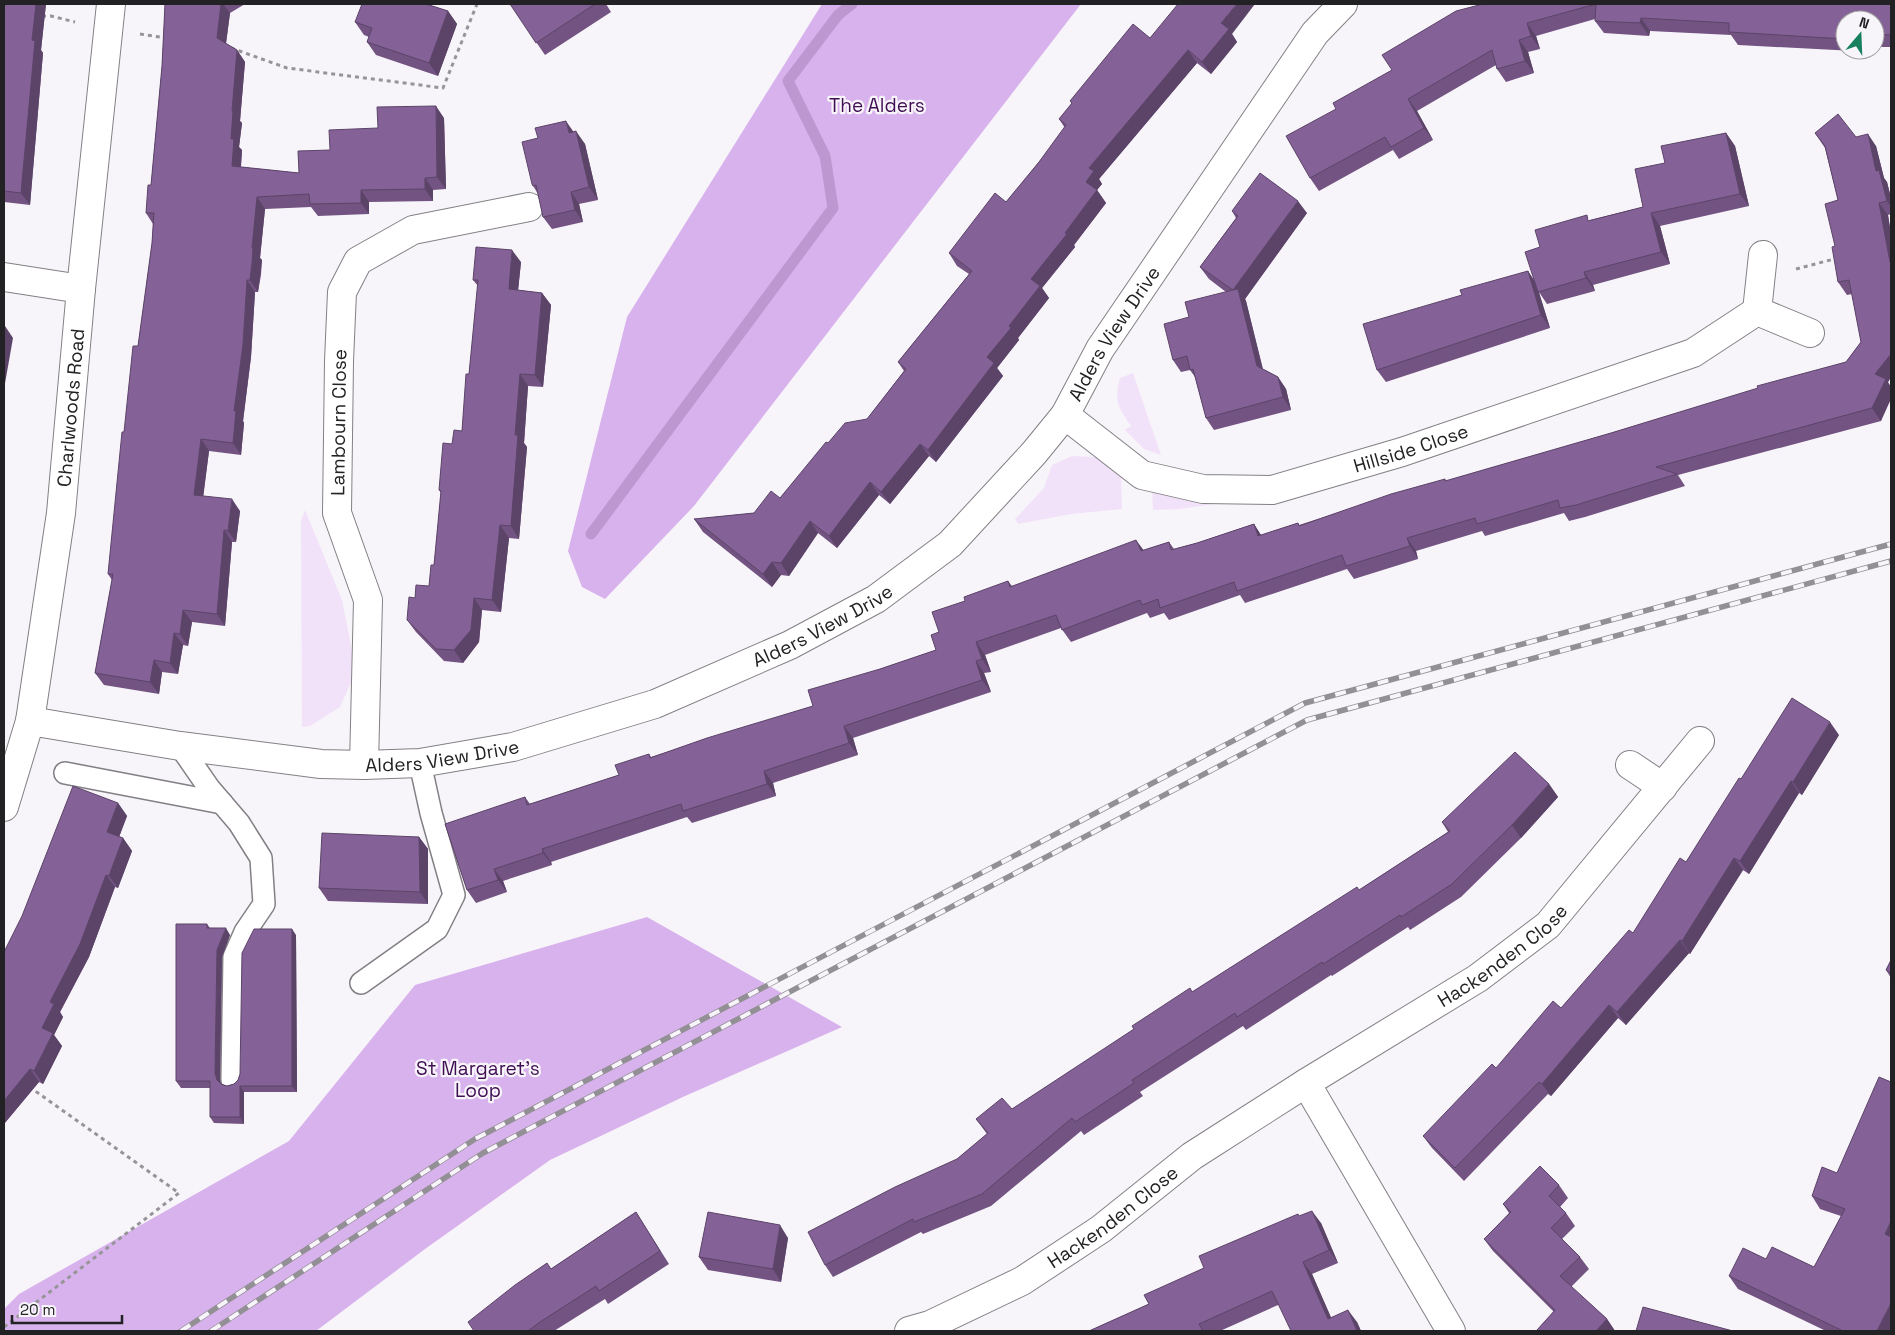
<svg xmlns="http://www.w3.org/2000/svg" width="1895" height="1335" viewBox="0 0 1895 1335" font-family="'Space Grotesk',sans-serif">
<rect width="100%" height="100%" fill="#f8f5fa"/>
<g fill="#f1e2f9">
<path d="M1133 373 1161 455 1144 449 1125 430 1131 426C1118 406 1114 403 1120 378Z"/>
<path d="M1072 456 1095 457 1121 469 1122 509 1071 514 1018 524 1015 519 1044 488 1052 465Z"/>
<path d="M1152 488 1171 495 1220 503 1180 509 1153 510Z"/>
<path d="M305 510 342 600 356 671 340 707 310 726 302 727 301 521Z"/>
</g>
<g fill="#d8b2ec">
<path d="M822 4H1081L694 506 605 599 582 587 568 551 627 317Z"/>
<path d="M647 917 842 1027 685 1096 550 1160 425 1249 316 1331H4V1309L19 1294 289 1141 415 985Z"/>
</g>
<g fill="none" stroke-linecap="round" stroke-linejoin="round">
<path stroke="#bd98d0" stroke-width="11" d="M591 534 833 208 825 156 788 81 838 15 852 4"/>
<defs>
<g id="lane">
<path d="M180 746 209 788 239 823 261 858 264 904 245 932 234 957 232 1080"/>
<path d="M65 773 222 803"/>
<path d="M361 983 437 929 454 895 431 813 420 763"/>
</g>
<g id="street">
<path d="M1763 255 1757 311 1810 333"/>
<path d="M4 277 81 289"/>
<path id="s1" d="M1065 415 1142 475 1203 489 1272 490 1402 452 1693 353 1757 311"/>
<path id="s2" d="M30 721 180 746 321 764 364 765 420 763 513 747 655 704 790 645 876 599 950 544 1034 453 1065 415 1100 349 1315 33 1343 4"/>
<path id="s3" d="M364 765 368 600 337 513 339 361 342 292 358 261 413 230 529 207"/>
<path d="M1630 765 1663 787"/>
<path id="s4" d="M4 807 30 721 61 513 81 289 111 4"/>
<path d="M1306 1083 1451 1331"/>
<path id="s5" d="M909 1331 930 1325 1022 1281 1101 1229 1192 1156 1306 1083 1478 978 1548 925 1700 741"/>
</g>
</defs>
<use href="#lane" stroke="#838085" stroke-width="24"/>
<use href="#street" stroke="#838085" stroke-width="30"/>
<g stroke="#969498" stroke-width="3" stroke-dasharray="4 4" stroke-linecap="butt">
<path d="M42 16H51L75 22"/>
<path d="M140 34 166 38"/>
<path d="M231 48 287 68 443 88 477 4"/>
<path d="M1796 269 1838 258"/>
<path d="M4 1327 179 1193 31 1088"/>
</g>
<use href="#lane" stroke="#fff" stroke-width="21"/>
<use href="#street" stroke="#fff" stroke-width="28"/>
<defs>
<g id="rail">
<path d="M181 1331 475 1139 1305 703 1891 544"/>
<path d="M211 1331 483 1153 1307 720 1891 561"/>
</g>
</defs>
<use href="#rail" stroke="#929094" stroke-width="5.5"/>
<use href="#rail" stroke="#f8f5fa" stroke-width="4" stroke-dasharray="11" stroke-linecap="butt"/>
</g>
<g fill="#725381">
<path d="M4 4H46L41 50 43 53 30 205 4 202Z"/>
<path d="M165 4H245L230 13 226 44 237 50 245 62 240 121 242 123 239 147 242 150 241 167 299 173 330 150 378 128 444 118 446 189 433 190V201L369 202V214L318 216 311 207 265 209 260 258 262 260 261 275 258 292H255L251 357 243 421 244 423 241 455 209 451 203 496 240 511 236 542H232L225 626 192 622 188 646 183 645 178 674 162 672 159 694 104 685 95 673 112 580 108 574 124 432 138 346 152 243 153 224 146 213 151 185 162 66Z"/>
<path d="M430 4 429 5 448 11 457 24 438 76 376 55 367 42 369 37 364 35 355 22Z"/>
<path d="M510 4H606L611 12 545 55Z"/>
<path d="M1483 4H1891V47H1875V20H1845V50H1874V52L1738 45 1731 35 1650 31 1649 36 1604 33 1595 21V19L1536 36 1540 49 1528 52 1534 73 1506 82 1497 69 1496 65 1417 111 1433 140 1399 159 1393 150 1319 191 1310 178 1336 109 1392 70Z"/>
<path d="M1232 34 1237 42 1211 74 1197 63 1099 179 1102 184 1097 190 1106 203 1074 245 1075 247 1042 288 1049 298 1018 338 1019 340 997 368 1003 376 936 462 929 456 890 504 879 495 837 548 818 533 789 576 781 575 772 587 703 532 694 519 754 513 780 498 828 443 867 419 904 371 898 362 969 274 957 266 949 253 1006 202 1039 162 1065 128 1059 119 1072 104 1070 101 1150 38Z"/>
<path d="M574 132 585 144 598 200 579 204 583 222 552 229 543 217 538 194 532 184Z"/>
<path d="M1726 133 1735 146 1749 206 1660 226 1670 264 1593 285 1595 291 1547 304 1539 292 1550 328 1386 382 1377 370 1462 295 1528 271 1536 283 1590 220 1643 207 1665 163Z"/>
<path d="M1815 133 1856 137 1876 146 1884 178 1887 182 1891 198V214L1888 215 1891 234V377L1888 382 1881 421 1678 475 1685 486 1585 517 1569 521 1564 513 1485 536 1482 531 1416 551 1418 559 1354 579 1347 569 1245 603 1240 595 1169 620 1164 613 1150 618 1147 613 1071 642 1061 628 985 655 991 672 984 673 991 692 853 738 858 755 773 783 776 796 692 823 687 817 551 862 552 865 503 881 507 892 476 903 467 890 525 797 530 804 619 775 649 754 651 757 813 706 880 669 936 650 939 632 965 601 1008 581 1012 586 1144 550 1169 542 1174 549 1197 543 1254 524 1261 535 1298 523 1299 525 1445 479 1446 481 1611 433 1846 362 1861 342 1852 294 1847 295 1838 282 1835 246 1838 200 1825 148Z"/>
<path d="M1232 211 1307 213 1245 299 1246 301 1263 369 1278 377 1286 389 1291 410 1214 430 1206 418 1195 377 1190 370 1181 372 1173 360 1189 317 1226 292 1209 279 1200 267 1236 218Z"/>
<path d="M521 262 518 290 542 293 551 305 543 387 528 386 524 443 527 447 519 539 509 538 501 612 482 610 479 642 463 663 444 661 416 632 407 620 415 598 429 586 434 565 441 493 439 490 452 444 462 431 469 374 478 286 473 280Z"/>
<path d="M1839 735 1802 795 1799 793 1749 874 1743 870 1690 954 1689 953 1626 1025 1618 1018 1551 1096 1548 1094 1464 1181 1432 1148 1423 1136 1561 1008 1633 933 1686 862 1741 779Z"/>
<path d="M1549 784 1558 797 1521 838 1461 897 1410 930 1408 927 1332 976 1331 975 1246 1030 1243 1026 1140 1092 1143 1096 1084 1135 1081 1131 991 1206 923 1234 921 1232 833 1277 825 1265 957 1159 987 1134 976 1119 1012 1109 1192 992 1359 890 1448 832 1442 822Z"/>
<path d="M118 803 127 816 119 837 123 838 132 851 118 888 115 887 89 957 60 1012 63 1017 54 1035 62 1046 43 1084 39 1082 4 1124V952Z"/>
<path d="M419 837 428 849V904L328 901 319 888Z"/>
<path d="M207 924 210 928 230 935 222 957 220 1080 221 1084 227 1086 234 1084 238 1080 296 935 297 1092H244V1124L214 1123 210 1117V1088H181L176 1081Z"/>
<path d="M1891 960V978L1886 970Z"/>
<path d="M1837 1173 1891 1331H1826L1738 1289 1729 1276 1766 1259 1814 1267 1841 1216 1820 1209 1812 1196Z"/>
<path d="M1559 1185 1568 1198 1560 1207 1566 1213 1575 1226 1562 1239 1580 1257 1589 1269 1571 1287 1607 1319 1615 1331H1538L1537 1330 1554 1312 1493 1251 1484 1239 1509 1213 1503 1204Z"/>
<path d="M636 1212 669 1264 608 1304 605 1299 554 1331H474L551 1269Z"/>
<path d="M1300 1216 1321 1223 1338 1263 1312 1274 1331 1318 1357 1322 1361 1331 1278 1305 1220 1331H1089L1149 1304 1204 1268Z"/>
<path d="M788 1238 781 1282 708 1270 699 1257Z"/>
</g>
<g fill="#5c4469">
<path d="M36 4H46L41 50 43 53 30 205 21 193 32 40Z"/>
<path d="M221 4H223L230 13 225 50 217 38Z"/>
<path d="M1237 4H1255L1232 34 1237 42 1211 74 1202 62 1221 23Z"/>
<path d="M448 11 457 24 438 76 429 63Z"/>
<path d="M1641 18 1650 31 1649 36 1640 23Z"/>
<path d="M1527 23 1536 36 1540 49 1531 36Z"/>
<path d="M1519 40 1528 52 1534 73 1525 61Z"/>
<path d="M237 50 245 62 240 121 242 123 239 147 242 150 240 178 232 166 231 139 232 111Z"/>
<path d="M1188 50 1197 63 1099 179 1102 184 1097 190 1106 203 1074 245 1075 247 1042 288 1049 298 1018 338 1019 340 997 368 1003 376 936 462 928 450 987 357 1009 326 1031 279 1065 233 1086 182 1089 168Z"/>
<path d="M1408 99 1417 111 1433 140 1424 128Z"/>
<path d="M436 106 444 118 446 189 437 177Z"/>
<path d="M566 121 575 134 569 133Z"/>
<path d="M576 131 585 144 598 200 589 187Z"/>
<path d="M1726 133 1735 146 1749 206 1740 194Z"/>
<path d="M1868 134 1876 146 1884 178 1887 182 1891 198V207L1887 201 1876 171Z"/>
<path d="M425 178 433 190V201L425 189Z"/>
<path d="M361 190 369 202V214L361 203Z"/>
<path d="M571 192 579 204 583 222 575 210Z"/>
<path d="M257 197 265 209 260 258 262 260 258 292 250 280 252 248Z"/>
<path d="M1298 201 1307 213 1245 299 1246 301 1265 379 1257 366 1233 290Z"/>
<path d="M1879 203 1888 215 1891 234V264L1890 262Z"/>
<path d="M1651 213 1660 226 1670 264 1661 252Z"/>
<path d="M512 250 521 262 517 301 509 289Z"/>
<path d="M1528 271 1536 284 1550 328 1541 315Z"/>
<path d="M1584 272 1593 285 1595 291 1586 278Z"/>
<path d="M247 280 255 292 251 357 243 421 244 423 241 455 233 443 234 411Z"/>
<path d="M542 293 551 305 543 387 535 375Z"/>
<path d="M5 326 13 338 4 389V333Z"/>
<path d="M1891 354V377L1888 382 1891 387V399L1881 421 1872 408 1875 374Z"/>
<path d="M520 374 528 386 524 443 527 447 519 539 511 526 515 435Z"/>
<path d="M1278 377 1286 389 1291 410 1283 397Z"/>
<path d="M201 439 209 451 202 507 194 495Z"/>
<path d="M920 444 929 456 890 504 881 492Z"/>
<path d="M870 482 879 495 837 548 829 536Z"/>
<path d="M232 499 240 511 236 542 228 531Z"/>
<path d="M810 521 818 533 789 576 781 563Z"/>
<path d="M1254 524 1262 537 1258 536Z"/>
<path d="M500 525 509 538 501 612 492 600Z"/>
<path d="M224 530 232 542 225 626 217 614Z"/>
<path d="M1407 538 1416 551 1418 559 1410 546Z"/>
<path d="M1136 540 1145 552 1141 551Z"/>
<path d="M772 562 781 575 772 587 763 574Z"/>
<path d="M474 598 482 610 479 642 463 663 454 650Z"/>
<path d="M183 610 192 622 188 646 180 634Z"/>
<path d="M174 633 183 645 178 674 170 663Z"/>
<path d="M976 642 985 655 991 672 982 659Z"/>
<path d="M154 660 162 672 159 694 150 682Z"/>
<path d="M976 661 984 673 991 692 982 680Z"/>
<path d="M1830 722 1839 735 1802 795 1793 782Z"/>
<path d="M844 726 853 738 858 755 849 743Z"/>
<path d="M764 771 773 783 776 796 767 784Z"/>
<path d="M1791 781 1799 793 1749 874 1740 861Z"/>
<path d="M1549 784 1558 797 1521 838 1512 825Z"/>
<path d="M118 803 127 816 116 845 107 832Z"/>
<path d="M419 837 428 849V904L420 892Z"/>
<path d="M123 838 132 851 118 888 109 876Z"/>
<path d="M542 849 551 862 552 865 543 853Z"/>
<path d="M1734 858 1743 870 1690 954 1682 941Z"/>
<path d="M494 869 503 881 507 892 498 880Z"/>
<path d="M106 875 115 887 89 957 60 1012 63 1017 54 1035 62 1046 43 1084 34 1071 42 1028 50 1002Z"/>
<path d="M226 928 230 935 222 957 220 1080 221 1086 217 1080 215 1073 217 950Z"/>
<path d="M292 929 296 935 297 1092 292 1086Z"/>
<path d="M1680 940 1689 953 1626 1025 1617 1012Z"/>
<path d="M1609 1005 1618 1018 1551 1096 1542 1084Z"/>
<path d="M30 1069 39 1082 4 1124V1101Z"/>
<path d="M240 1086 244 1092V1124L240 1117Z"/>
<path d="M1312 1211 1321 1223 1338 1263 1329 1250Z"/>
<path d="M1891 1221V1243L1885 1234Z"/>
<path d="M780 1225 788 1238 781 1282 773 1269Z"/>
<path d="M1303 1262 1312 1274 1337 1331 1328 1319Z"/>
<path d="M1891 1303V1331H1877Z"/>
<path d="M1348 1310 1357 1322 1361 1331H1357Z"/>
<path d="M1607 1319 1615 1331H1596Z"/>
</g>
<g fill="#846196" stroke="#5c4469">
<path d="M4 4H36L32 40 35 41 21 193 4 191Z"/>
<path d="M165 4H221L217 38 237 50 232 111H233L231 139H234L232 166 299 173 298 151 330 150 329 130 378 128 377 107 436 106 437 177 425 178V189L361 190V203L310 204 309 194 257 197 252 248 253 249 252 263 250 280H247L243 345 234 411H236L233 443 201 439 194 495 232 499 228 531 224 530 217 614 183 610 180 634 174 633 170 663 154 660 150 682 95 673 113 574H108L122 432H124L133 346H138L152 243 154 213H146L148 185H151L162 66Z"/>
<path d="M362 4H426L448 11 429 63 367 42 372 28 355 22Z"/>
<path d="M510 4H595L536 43Z"/>
<path d="M1178 4H1237L1221 23 1229 29 1202 62 1188 50 1089 168 1094 171 1086 182 1097 190 1065 233 1067 234 1031 279 1040 286 1009 326 1011 328 987 357 994 363 928 450 920 444 881 492 870 482 829 536 810 521 781 563 772 562 763 574 694 519 754 513 771 491 780 498 826 442 828 443 845 423 867 419 906 369 898 362 972 271 949 253 995 193 1006 202 1039 162 1066 125 1059 119 1072 103 1070 101 1133 24 1150 38Z"/>
<path d="M1483 4H1596L1527 23 1531 36 1519 40 1525 61 1497 69 1492 50 1408 99 1424 128 1391 147 1385 137 1310 178 1286 136 1336 109 1333 103 1392 70 1382 55 1456 11Z"/>
<path d="M1596 4H1891V35L1875 34V20H1845V39L1729 32V23L1641 18 1640 23 1595 21Z"/>
<path d="M1838 114 1856 137 1868 134 1876 171 1879 170 1887 201 1879 203 1890 262H1891V354L1875 374 1886 379 1872 408 1656 467 1677 474 1576 505 1560 508 1558 500 1477 524 1475 518 1407 538 1410 546 1346 566 1342 555 1237 591 1234 582 1160 608 1158 599 1142 605 1140 600 1062 630 1056 615 976 642 982 659 976 661 982 680 844 726 849 743 764 771 767 784 683 811 681 804 542 849 543 853 494 869 498 880 467 890 445 824 525 797 527 805 619 775 615 765 649 754 650 758 707 738 813 706 808 690 880 669 936 650 931 635 939 632 932 612 965 601 964 597 1008 581 1010 587 1136 540 1141 551 1169 542 1171 550 1197 543 1254 524 1258 536 1298 523 1299 526 1391 494 1445 479V481L1611 433 1758 388 1757 386 1846 362 1861 342 1849 280 1838 282 1832 247 1835 246 1825 204 1838 200 1825 146 1815 133Z"/>
<path d="M566 121 569 133 576 131 589 187 571 192 575 210 543 217 536 185 533 186 532 184 522 142 538 138 535 128Z"/>
<path d="M1726 133 1740 194 1651 213 1661 252 1584 272 1586 278 1538 292 1525 252 1540 247 1535 230 1587 215 1588 221 1643 207 1635 169 1665 163 1661 146Z"/>
<path d="M1260 173 1298 201 1233 290 1238 289 1257 366 1278 377 1283 397 1206 418 1193 369 1190 370 1187 356 1173 360 1164 324 1189 317 1185 302 1233 290 1200 267 1238 216 1232 211Z"/>
<path d="M476 247 512 250 509 289 542 293 535 375 520 374 515 435H518L511 526 500 525 492 600 474 598 471 630 454 650 436 649 407 620 409 597 415 598 416 585 429 586 431 565H434L441 491 439 490 443 443 452 444 454 430 462 431 466 374H469L478 280H473Z"/>
<path d="M1528 271 1541 315 1377 370 1363 324 1462 295 1460 290Z"/>
<path d="M1792 698 1830 722 1793 782 1791 781 1740 861 1734 858 1682 941 1680 940 1617 1012 1609 1005 1542 1084 1539 1082 1455 1168 1423 1136 1492 1064 1496 1068 1553 1001 1561 1008 1629 930 1633 933 1680 858 1686 862 1739 778 1741 779Z"/>
<path d="M1515 752 1549 784 1512 825 1452 884 1401 917 1400 915 1323 964 1322 962 1237 1017 1235 1013 1132 1080 1134 1083 1075 1122 1072 1118 982 1194 914 1222 913 1219 825 1265 808 1232 895 1187 957 1159 988 1133 976 1119 1002 1098 1012 1109 1134 1029 1132 1026 1190 988 1192 992 1357 887 1359 890 1450 831 1442 822Z"/>
<path d="M73 786 118 803 107 832 123 838 109 876 106 875 80 944 50 1002 54 1004 42 1028 53 1033 34 1071 30 1069 4 1101V952L22 916Z"/>
<path d="M322 833 419 837 420 892 319 888Z"/>
<path d="M176 924H207V928H226L217 950 215 1073 217 1080 221 1084 227 1086 234 1084 238 1080 240 1074 242 953 254 929H292V1086H240V1117H210V1081H176Z"/>
<path d="M1891 960V973L1886 970Z"/>
<path d="M1879 1077 1891 1082V1221L1885 1234 1891 1237V1303L1877 1331H1843L1729 1276 1743 1248 1766 1259 1772 1247 1814 1267 1845 1209 1812 1196 1822 1167 1837 1173Z"/>
<path d="M1540 1166 1559 1185 1549 1196 1566 1213 1551 1228 1580 1257 1560 1276 1607 1319 1596 1331H1538L1537 1330 1555 1310 1484 1239 1511 1212 1503 1204Z"/>
<path d="M1312 1211 1329 1250 1303 1262 1328 1319 1348 1310 1357 1331H1291L1272 1291 1199 1324 1203 1331H1089L1149 1304 1144 1295 1204 1268 1199 1256 1298 1214 1299 1216Z"/>
<path d="M636 1212 660 1251 599 1291 596 1286 540 1322 528 1331H474L468 1322 515 1285 547 1263 551 1269Z"/>
<path d="M708 1212 780 1225 773 1269 699 1257Z"/>
<path d="M1643 1307 1733 1331H1636Z"/>
</g>
<g text-anchor="middle" stroke-width="4.5" stroke-linejoin="round" paint-order="stroke">
<g font-size="19" fill="#3f0e52" stroke="#f8f5fa">
<text x="877" y="112">The Alders</text>
<text x="478" y="1075">St Margaret's<tspan x="478" dy="22">Loop</tspan></text>
</g>
<g font-size="19" fill="#222123" stroke="#f8f5fa">
<text dy="7" stroke="none"><textPath href="#s2" startOffset="1241">Alders View Drive</textPath></text>
<text dy="7" stroke="none"><textPath href="#s4" startOffset="406">Charlwoods Road</textPath></text>
<text dy="7" stroke="none"><textPath href="#s3" startOffset="348">Lambourn Close</textPath></text>
<text dy="7" stroke="none"><textPath href="#s1" startOffset="374">Hillside Close</textPath></text>
<text dy="7" stroke="none"><textPath href="#s2" startOffset="821">Alders View Drive</textPath></text>
<text dy="7" stroke="none"><textPath href="#s2" startOffset="416">Alders View Drive</textPath></text>
<text dy="7" stroke="none"><textPath href="#s5" startOffset="705">Hackenden Close</textPath></text>
<text dy="7" stroke="none"><textPath href="#s5" startOffset="235">Hackenden Close</textPath></text>
</g>
</g>
<rect width="1895" height="1335" fill="none" stroke="#222123" stroke-width="10"/>
<g transform="translate(1860 35) rotate(19)"><circle r="24" fill="#f8f5fa" stroke="#a2a0a4"/>
<path d="M0-4L9 19L0 12L-9 19Z" fill="#17815d"/>
<text y="-8" font-size="14" font-weight="bold" text-anchor="middle" fill="#222123">N</text>
</g>
<path d="M12 1315v8h110v-8" fill="none" stroke="#222123" stroke-width="2.5"/>
<text x="20" y="1315" font-size="15" fill="#222123" stroke="#f8f5fa" stroke-width="4" paint-order="stroke">20 m</text>
</svg>
